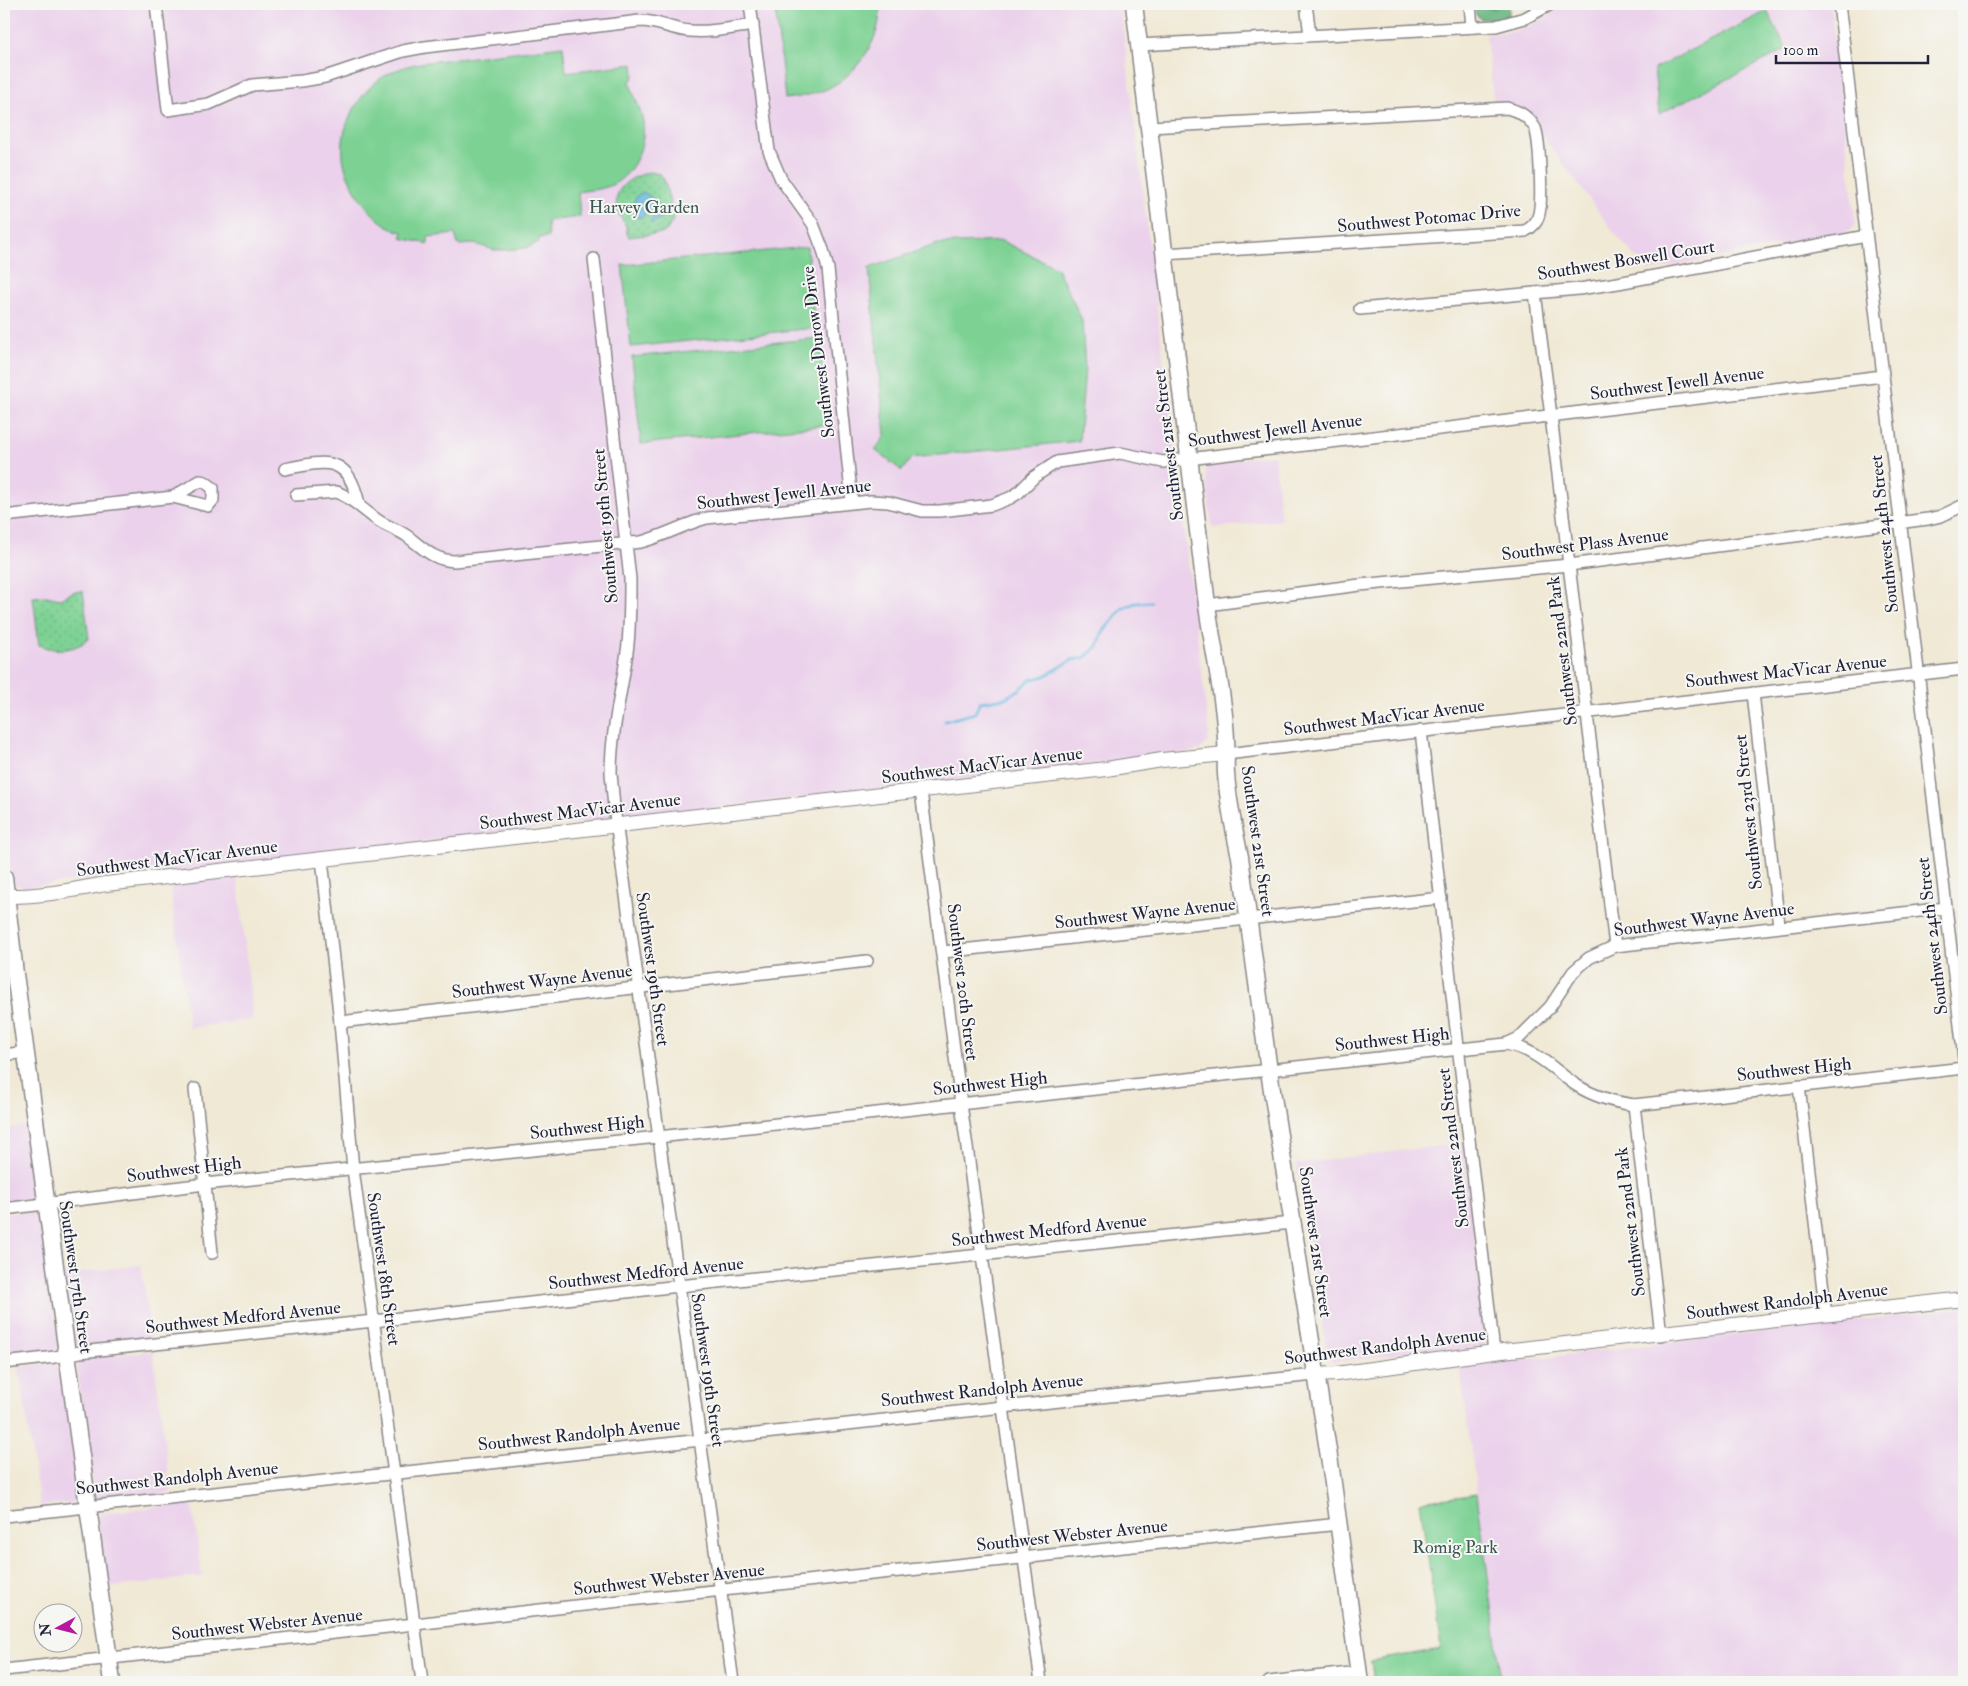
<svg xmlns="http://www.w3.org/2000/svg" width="1968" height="1686" viewBox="0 0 1968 1686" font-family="'IM FELL Double Pica',serif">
<defs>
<pattern id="forest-firs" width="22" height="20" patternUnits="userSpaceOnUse" patternTransform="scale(1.25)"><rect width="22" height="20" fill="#65b37d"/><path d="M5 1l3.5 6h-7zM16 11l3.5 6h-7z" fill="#539168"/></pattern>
<pattern id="garden-dots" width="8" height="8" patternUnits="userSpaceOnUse" patternTransform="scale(1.25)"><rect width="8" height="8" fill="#7cd193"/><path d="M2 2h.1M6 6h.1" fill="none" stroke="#6bb380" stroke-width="1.8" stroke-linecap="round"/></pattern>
<pattern id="water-ripples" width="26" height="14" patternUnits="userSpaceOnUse" patternTransform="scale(1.25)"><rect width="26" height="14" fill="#62b6de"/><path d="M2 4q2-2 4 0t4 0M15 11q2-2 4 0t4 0" fill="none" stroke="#5094b5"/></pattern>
</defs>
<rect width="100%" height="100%" fill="#f6f6f2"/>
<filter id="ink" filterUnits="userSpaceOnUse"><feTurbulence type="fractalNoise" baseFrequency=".02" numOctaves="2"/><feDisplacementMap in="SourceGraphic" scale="10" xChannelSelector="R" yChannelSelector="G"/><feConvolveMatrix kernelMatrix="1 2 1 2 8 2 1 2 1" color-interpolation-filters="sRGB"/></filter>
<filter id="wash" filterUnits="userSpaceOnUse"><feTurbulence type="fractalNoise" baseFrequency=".0096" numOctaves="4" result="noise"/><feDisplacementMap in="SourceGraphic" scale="20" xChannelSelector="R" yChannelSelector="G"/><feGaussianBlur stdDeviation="1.12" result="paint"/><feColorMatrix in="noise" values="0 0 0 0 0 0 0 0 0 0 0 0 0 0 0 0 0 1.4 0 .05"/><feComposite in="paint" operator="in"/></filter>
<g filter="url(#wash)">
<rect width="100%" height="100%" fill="#f0e9d5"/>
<g fill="#ebd1eb">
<path d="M4 4H1120L1209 734 1207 743 1199 750 1190 752 236 863 253 1019 189 1028 168 870 25 887 16 885 11 877 4 808Z"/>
<path d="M1565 4H1830L1856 226 1846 232 1649 271 1616 235 1547 142 1532 118 1494 104 1486 35 1515 31 1528 26 1543 19Z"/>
<path d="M1274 455 1281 520 1212 528 1205 470 1207 466 1212 462Z"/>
<path d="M28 1126 36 1191 35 1196 31 1200 4 1203V1129Z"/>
<path d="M1463 1143 1486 1342 1484 1347 1423 1356 1400 1354 1334 1362 1329 1359 1327 1353 1297 1164Z"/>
<path d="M30 1211 35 1212 40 1216 59 1345 53 1352 4 1358V1214Z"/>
<path d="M141 1265 151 1339 80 1348 75 1346 73 1342 62 1275Z"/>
<path d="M1964 1308V1682H1502L1460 1367Z"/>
<path d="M153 1351 171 1493 101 1501 94 1496 76 1363 86 1358Z"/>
<path d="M52 1363 58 1365 62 1370 79 1494 78 1499 74 1503 40 1506 19 1367Z"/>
<path d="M192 1503 202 1576 106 1588 97 1519 99 1515 103 1513Z"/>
</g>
<path fill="url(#forest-firs)" stroke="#446a5c" d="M1474 4H1509V18L1481 19 1476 15Z"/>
<g fill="#7cd193" stroke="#4f7a67">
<path d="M775 4H880C882 39 858 74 827 89 813 95 799 97 785 99Z"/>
<path d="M1767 11 1787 49 1659 114 1654 69Z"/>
<path d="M563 46 566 72 633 64 634 76 630 82C633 96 641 108 643 122 646 146 634 174 612 185 601 190 589 190 578 192L580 217 547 221 548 237 539 238V242L526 248 505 250H494L475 244 458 245 455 234 428 237V244L401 238 403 232C378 227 359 200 349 178 340 160 341 136 349 119 357 101 370 83 388 74 411 61 439 61 465 58 498 54 530 50 563 46Z"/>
<path d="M1002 241 1057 268 1082 320 1085 369 1079 441 911 458 902 471 875 450 885 436 869 268 938 244Z"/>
<path d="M807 247 815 328 631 347 622 265Z"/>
<path d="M819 338 828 425 641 444 632 357Z"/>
<path d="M1477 1494 1502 1682H1374L1371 1661 1441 1649 1420 1502Z"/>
</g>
<g fill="url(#garden-dots)" stroke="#4f7a67">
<path d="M649 172 660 174 664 179 674 218 667 230 663 233 629 237C626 233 627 231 626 226 624 221 620 218 618 212 611 188 629 178 649 172Z"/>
<path d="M83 591 89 639C74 651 56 652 39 645L33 597 46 596 60 599 73 592Z"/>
</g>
<path fill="url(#water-ripples)" stroke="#426c8c" d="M641 193H645C653 198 662 206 665 215L653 223 650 222 656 213 655 209 652 207 642 217 638 218C633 209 631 199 641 193Z"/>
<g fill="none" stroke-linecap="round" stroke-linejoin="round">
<path stroke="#62b6de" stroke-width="3" d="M945 721 975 713 980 702 1005 698 1019 690 1030 680 1045 676 1072 660 1084 658 1098 646 1103 632 1123 608 1136 603 1151 602"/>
</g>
</g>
<g filter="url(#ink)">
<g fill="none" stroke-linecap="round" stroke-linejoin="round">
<defs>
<g id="minor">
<path d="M156 4 168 110 209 104 252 85 302 81 325 77 403 51 425 47 640 21C659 21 672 30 690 31 710 33 732 28 753 25"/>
<path d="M750 4 769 151 781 179 813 224 823 250 828 269 852 502"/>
<path d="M1306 4 1310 35"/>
<path d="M1470 4 1472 27"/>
<path d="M1839 4 1964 1059"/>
<path d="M1139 45 1496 26 1525 18 1551 4"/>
<path d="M1149 127 1507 108C1519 111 1529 117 1535 128 1540 140 1543 206 1538 217 1536 224 1531 228 1525 231L1164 254"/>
<path d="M594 259 630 579C630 601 630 622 628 644 623 687 611 729 611 773 612 784 613 796 614 807L733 1682"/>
<path d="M1535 293 1551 416 1615 946"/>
<path d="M1360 309 1579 289 1618 283 1866 236"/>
<path d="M285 469C327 460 348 455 359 504"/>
<path d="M296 495 337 492C352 498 363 510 376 519 385 526 397 529 407 536 423 548 433 560 454 561L641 542C664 536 684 524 707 518L871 501 888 502 922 511H940L992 505 1010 498 1018 493 1034 477 1057 462 1120 453 1163 462 1883 376"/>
<path d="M4 516 173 497 208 506 213 500V488L205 482 200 481 173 497"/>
<path d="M1207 605 1360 585 1569 565 1928 519 1941 516 1964 505"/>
<path d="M1753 693 1779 926"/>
<path d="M1421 731 1494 1352"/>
<path d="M1226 754 1964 669"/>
<path d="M921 791 961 1104 1041 1682"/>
<path d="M322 859 340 1022 353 1169 422 1682"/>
<path d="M943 952 1441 898"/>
<path d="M340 1022 867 961"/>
<path d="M1506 1044 1519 1038 1550 1007 1573 972 1589 958 1615 946 1946 908"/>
<path d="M4 1055 26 1052"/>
<path d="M1799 1086 1826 1315"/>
<path d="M195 1089 212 1253"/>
<path d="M1634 1105 1661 1335"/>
<path d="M4 1209 205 1184 658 1137 1506 1044C1537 1050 1551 1068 1576 1085 1593 1096 1613 1102 1634 1105L1964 1068"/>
<path d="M4 1363 55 1357 80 1352 374 1321 679 1286 1292 1223"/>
<path d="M4 1516 1003 1407 1315 1375"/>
<path d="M4 1670 629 1600 1339 1524"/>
<path d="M1269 1682 1359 1672"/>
</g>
<g id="tertiary">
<path d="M4 896C38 897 73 890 106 884L1106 769 1162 760 1226 754"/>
<path d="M1315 1375 1336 1374 1494 1352 1964 1299"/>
</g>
<g id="secondary">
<path d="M1134 4 1207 605C1213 650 1224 694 1226 739 1227 751 1225 762 1226 774 1228 802 1234 830 1240 857L1269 1071 1332 1476 1360 1682"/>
<path d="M4 877 15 974 112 1682"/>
</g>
</defs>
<use href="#minor" stroke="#898688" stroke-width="14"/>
<use href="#tertiary" stroke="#898688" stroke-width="16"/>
<use href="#secondary" stroke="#898688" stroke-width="19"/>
<use href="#minor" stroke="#fff" stroke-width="11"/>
<use href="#tertiary" stroke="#fff" stroke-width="14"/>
<use href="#secondary" stroke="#fff" stroke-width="16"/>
</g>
</g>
<g text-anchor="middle" stroke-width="4" stroke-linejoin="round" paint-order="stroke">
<g font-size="18" fill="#3d5755" stroke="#f6f6f2">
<text x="644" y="213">Harvey Garden</text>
<text x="1455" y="1553">Romig Park</text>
</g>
<g font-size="18" fill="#22223b" stroke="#f6f6f2">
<text transform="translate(1429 218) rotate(-5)" y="6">Southwest Potomac Drive</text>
<text transform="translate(1626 260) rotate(-9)" y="6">Southwest Boswell Court</text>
<text transform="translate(818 352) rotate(-97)" y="6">Southwest Durow Drive</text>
<text transform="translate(1677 383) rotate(-7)" y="6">Southwest Jewell Avenue</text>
<text transform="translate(1275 430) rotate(-7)" y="6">Southwest Jewell Avenue</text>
<text transform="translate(1168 445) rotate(-97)" y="6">Southwest 21st Street</text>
<text transform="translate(784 494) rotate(-6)" y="6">Southwest Jewell Avenue</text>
<text transform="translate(605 526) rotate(-95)" y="6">Southwest 19th Street</text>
<text transform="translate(1884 534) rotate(-96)" y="6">Southwest 24th Street</text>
<text transform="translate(1585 544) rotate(-7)" y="6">Southwest Plass Avenue</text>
<text transform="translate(1562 651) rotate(-97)" y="6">Southwest 22nd Park</text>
<text transform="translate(1786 671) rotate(-6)" y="6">Southwest MacVicar Avenue</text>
<text transform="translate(1384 717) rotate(-7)" y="6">Southwest MacVicar Avenue</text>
<text transform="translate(982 765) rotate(-7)" y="6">Southwest MacVicar Avenue</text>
<text transform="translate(580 811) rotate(-7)" y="6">Southwest MacVicar Avenue</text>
<text transform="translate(1748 812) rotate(-96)" y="6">Southwest 23rd Street</text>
<text transform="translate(1258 841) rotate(82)" y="6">Southwest 21st Street</text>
<text transform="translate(177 858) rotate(-7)" y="6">Southwest MacVicar Avenue</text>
<text transform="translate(1145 913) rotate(-6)" y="6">Southwest Wayne Avenue</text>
<text transform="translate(1704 919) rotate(-7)" y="6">Southwest Wayne Avenue</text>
<text transform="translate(1932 936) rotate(-97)" y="6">Southwest 24th Street</text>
<text transform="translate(653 969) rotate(82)" y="6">Southwest 19th Street</text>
<text transform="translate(542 981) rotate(-7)" y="6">Southwest Wayne Avenue</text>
<text transform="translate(963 982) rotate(83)" y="6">Southwest 20th Street</text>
<text transform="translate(1392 1039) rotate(-6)" y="6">Southwest High</text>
<text transform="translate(1794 1069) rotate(-6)" y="6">Southwest High</text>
<text transform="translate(990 1083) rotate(-6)" y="6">Southwest High</text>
<text transform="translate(587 1127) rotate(-6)" y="6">Southwest High</text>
<text transform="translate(1453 1148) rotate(-97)" y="6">Southwest 22nd Street</text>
<text transform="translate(184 1169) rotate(-7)" y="6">Southwest High</text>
<text transform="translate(1630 1222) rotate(-97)" y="6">Southwest 22nd Park</text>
<text transform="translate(1049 1230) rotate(-6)" y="6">Southwest Medford Avenue</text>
<text transform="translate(1316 1242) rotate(82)" y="6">Southwest 21st Street</text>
<text transform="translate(384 1269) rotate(82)" y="6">Southwest 18th Street</text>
<text transform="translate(646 1273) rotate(-6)" y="6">Southwest Medford Avenue</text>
<text transform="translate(76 1277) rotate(82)" y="6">Southwest 17th Street</text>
<text transform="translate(1787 1301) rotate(-7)" y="6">Southwest Randolph Avenue</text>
<text transform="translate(243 1317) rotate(-6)" y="6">Southwest Medford Avenue</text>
<text transform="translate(1385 1346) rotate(-7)" y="6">Southwest Randolph Avenue</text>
<text transform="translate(708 1370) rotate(82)" y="6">Southwest 19th Street</text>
<text transform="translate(982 1390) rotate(-6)" y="6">Southwest Randolph Avenue</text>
<text transform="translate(579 1434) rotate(-6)" y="6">Southwest Randolph Avenue</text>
<text transform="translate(177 1478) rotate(-6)" y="6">Southwest Randolph Avenue</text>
<text transform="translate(1072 1535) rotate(-6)" y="6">Southwest Webster Avenue</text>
<text transform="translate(669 1579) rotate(-6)" y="6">Southwest Webster Avenue</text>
<text transform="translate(267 1624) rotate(-6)" y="6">Southwest Webster Avenue</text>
</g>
</g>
<rect width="1968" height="1686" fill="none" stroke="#f6f6f2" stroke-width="20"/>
<g transform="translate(58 1628) rotate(263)"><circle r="24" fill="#f6f6f2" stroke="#a1a1a9"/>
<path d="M0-4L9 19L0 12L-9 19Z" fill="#b5179e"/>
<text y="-8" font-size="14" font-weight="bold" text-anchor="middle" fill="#22223b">N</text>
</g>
<path d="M1776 55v8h152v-8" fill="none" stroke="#22223b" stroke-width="2.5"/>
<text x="1783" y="55" font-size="15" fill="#22223b" stroke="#f6f6f2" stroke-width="4" paint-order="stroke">100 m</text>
</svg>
